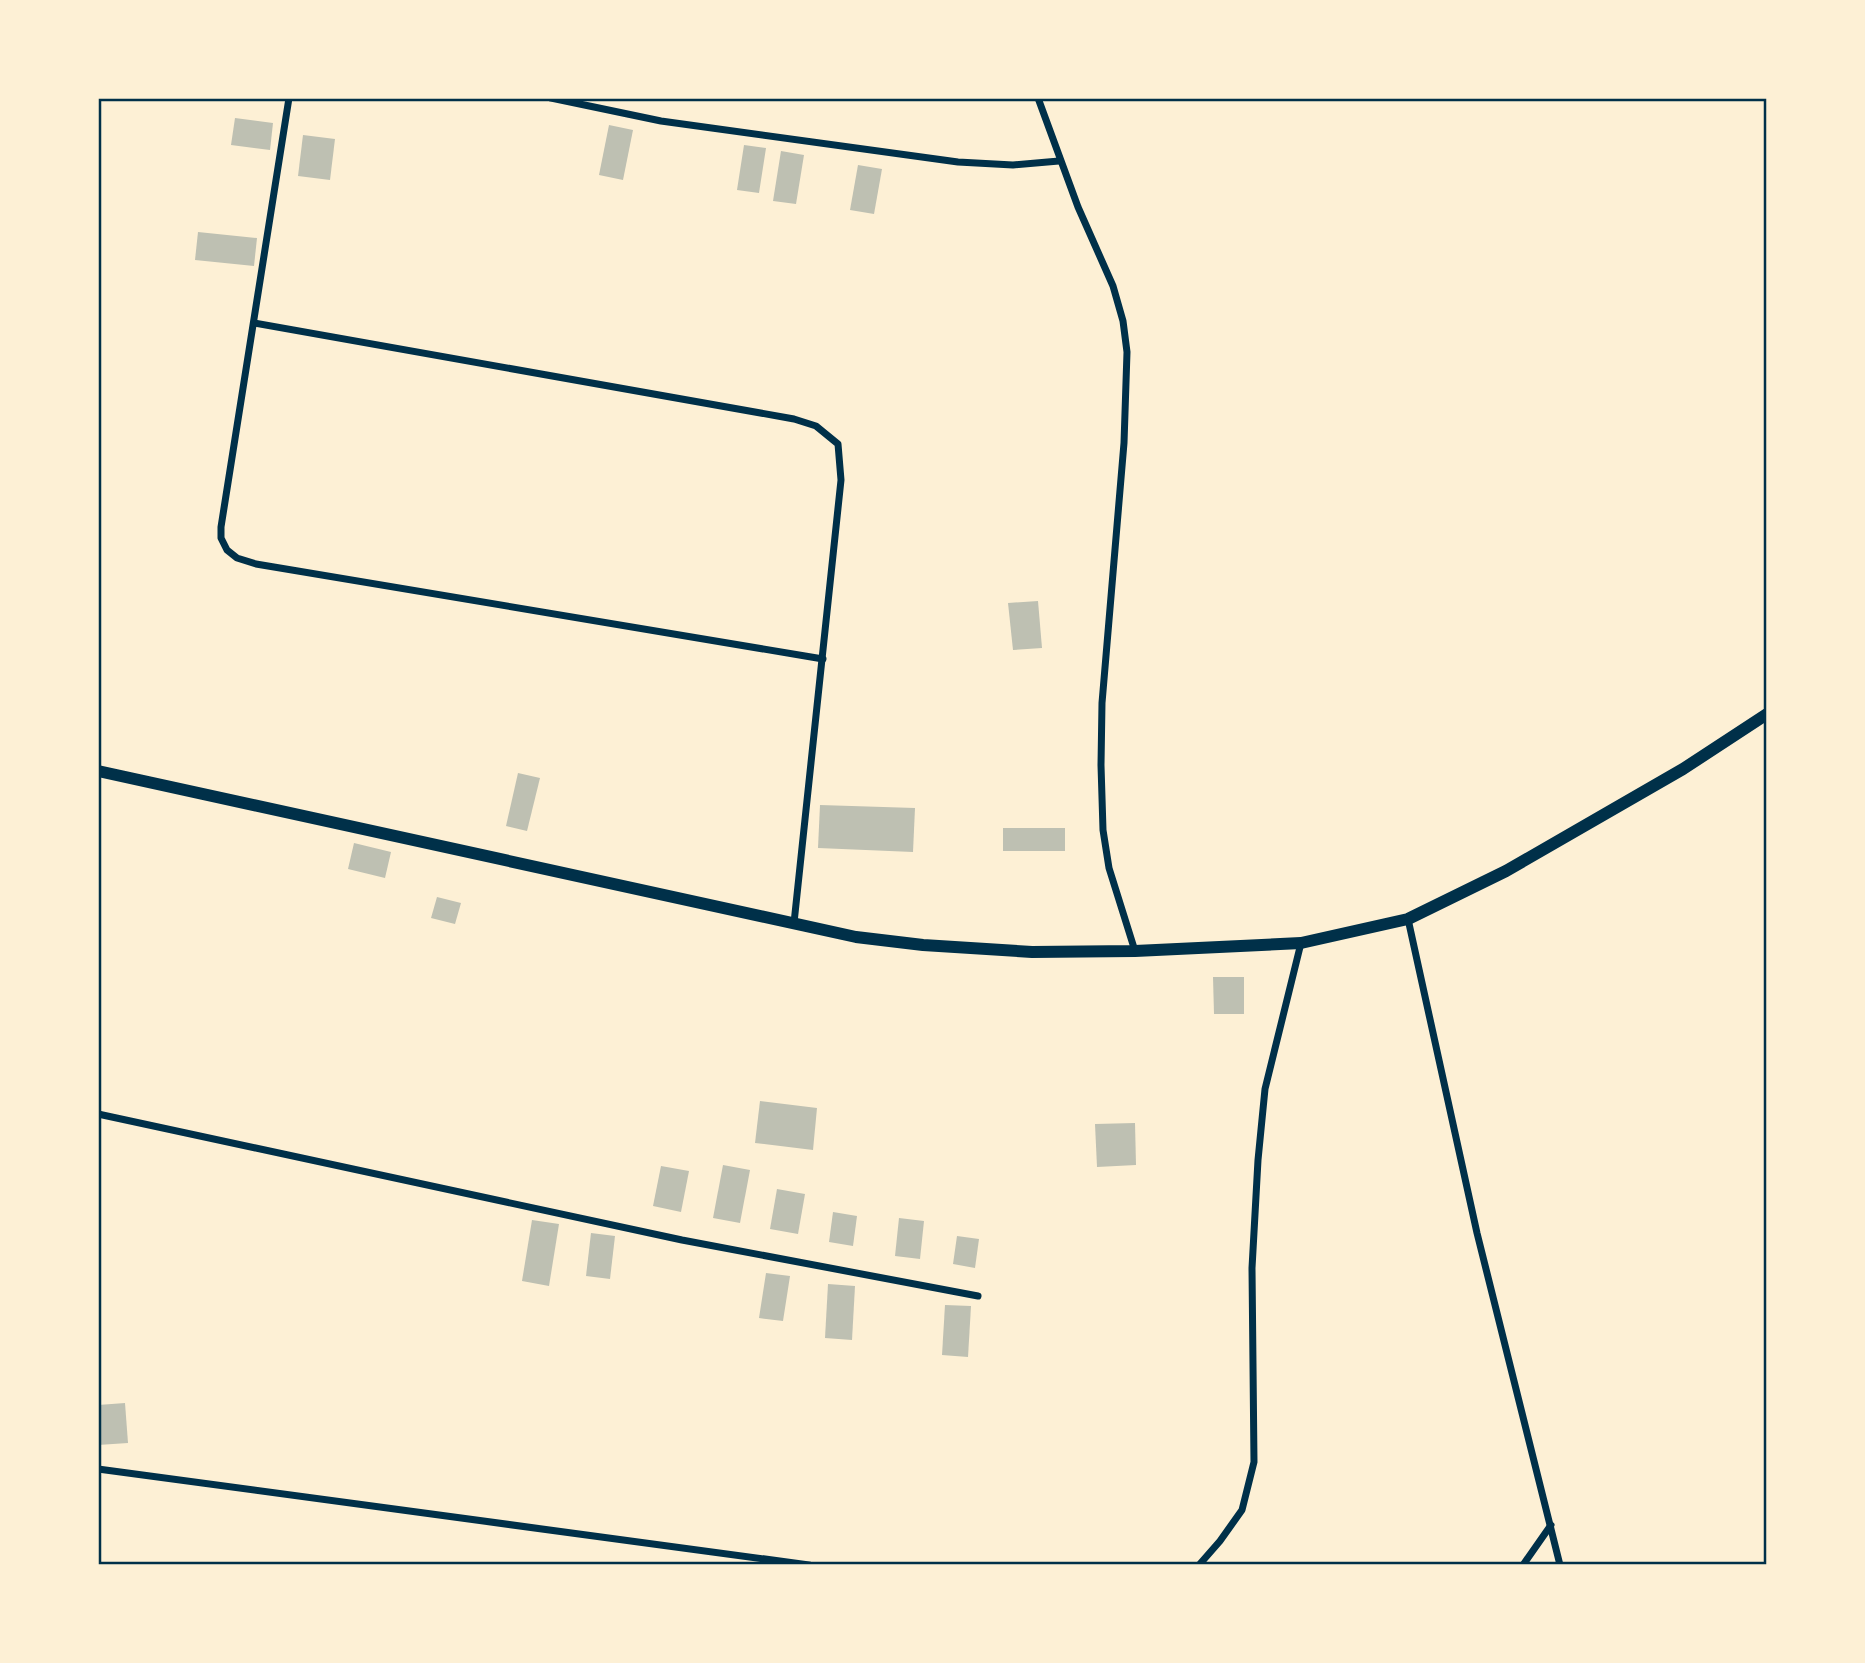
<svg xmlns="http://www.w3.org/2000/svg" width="1865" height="1663" viewBox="0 0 1865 1663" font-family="'Asap Condensed',sans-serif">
<rect width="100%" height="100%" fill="#fdf0d5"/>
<g fill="#bec0b2">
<path d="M235 118 273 123 270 150 231 145Z"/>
<path d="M609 125 633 130 623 180 599 175Z"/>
<path d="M303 135 335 139 330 180 298 176Z"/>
<path d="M744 145 766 148 759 193 737 190Z"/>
<path d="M781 151 804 155 796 204 773 201Z"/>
<path d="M858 165 882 169 874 214 850 210Z"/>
<path d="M198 232 257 238 254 266 195 260Z"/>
<path d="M1038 601 1042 648 1013 650 1008 603Z"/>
<path d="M518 773 540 778 527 831 506 826Z"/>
<path d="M820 805 915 808 913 852 818 848Z"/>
<rect x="1003" y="828" width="62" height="23"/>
<path d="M354 843 391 852 385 878 348 869Z"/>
<path d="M437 897 461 903 455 924 431 918Z"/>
<path d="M1213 977H1244V1014H1214Z"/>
<path d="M760 1101 817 1108 813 1150 755 1143Z"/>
<path d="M1135 1123 1136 1165 1097 1167 1095 1124Z"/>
<path d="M723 1165 750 1170 740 1223 713 1218Z"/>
<path d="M661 1166 689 1171 681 1212 653 1206Z"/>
<path d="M777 1189 805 1194 798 1234 770 1229Z"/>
<path d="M833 1212 857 1216 853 1246 829 1242Z"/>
<path d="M899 1218 924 1221 920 1259 895 1256Z"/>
<path d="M532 1220 559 1224 549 1286 522 1281Z"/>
<path d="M591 1233 615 1236 610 1279 586 1276Z"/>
<path d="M957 1236 979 1239 975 1268 953 1264Z"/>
<path d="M766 1273 790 1276 783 1321 759 1318Z"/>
<path d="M828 1284 855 1286 852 1340 825 1338Z"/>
<path d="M945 1305 971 1306 968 1357 942 1355Z"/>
<path d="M125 1403 128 1443 98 1445V1405Z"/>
</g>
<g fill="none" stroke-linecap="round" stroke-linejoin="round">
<g stroke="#003049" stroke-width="7">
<path d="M289 98 221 527V538L227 550 237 558 256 564 823 659"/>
<path d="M551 98 661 121 958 162 1013 165 1059 161"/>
<path d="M1038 98 1078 207 1113 286 1123 321 1127 352 1124 443 1102 703 1101 765 1103 830 1109 868 1135 951"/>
<path d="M254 323 794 419 816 426 838 444 841 480 794 923"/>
<path d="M1408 919 1477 1233 1560 1565"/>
<path d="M98 1114 682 1240 978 1296"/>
<path d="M98 1469 809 1565"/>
<path d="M1199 1565 1220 1541 1242 1510 1254 1462 1252 1268 1258 1160 1265 1089 1301 943"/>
<path d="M1523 1565 1551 1525"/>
</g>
<path stroke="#003049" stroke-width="12" d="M98 771 856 937 923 945 1032 952 1135 951 1301 943 1408 919 1506 871 1683 769 1767 714"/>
</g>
<rect width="1865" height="1663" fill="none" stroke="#fdf0d5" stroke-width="200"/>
<rect x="100" y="100" width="1665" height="1463" fill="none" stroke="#003049" stroke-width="2.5"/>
</svg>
